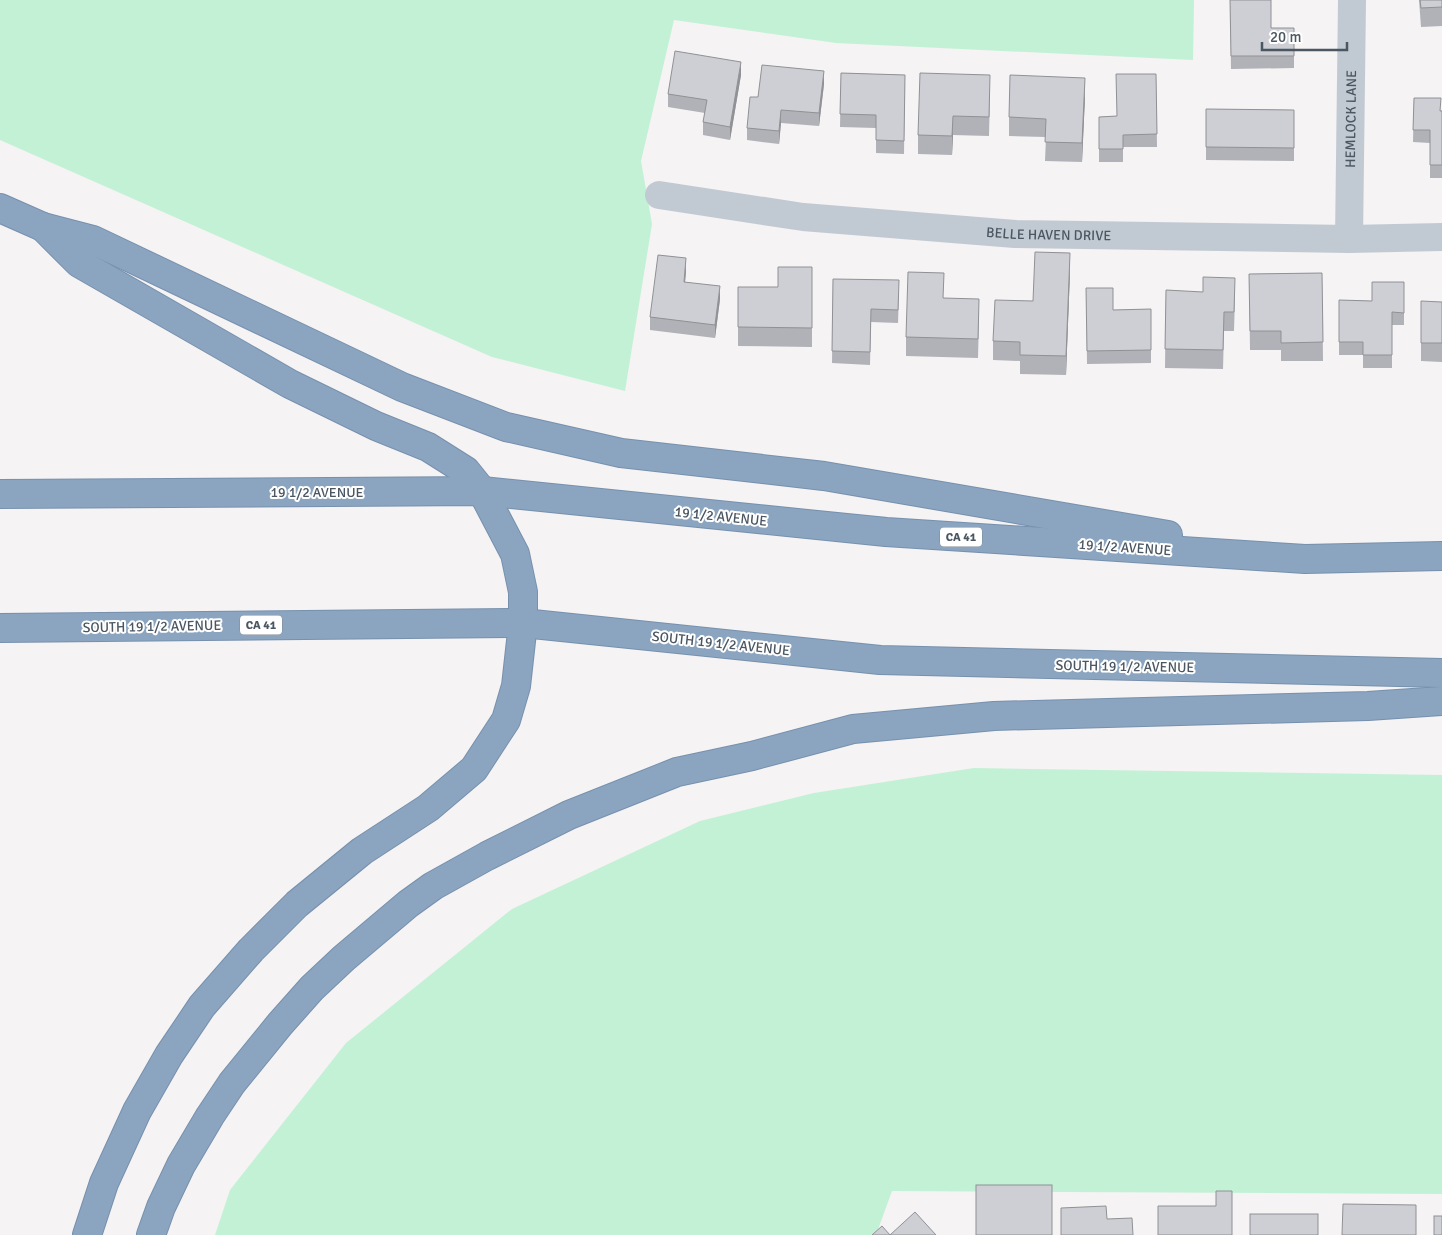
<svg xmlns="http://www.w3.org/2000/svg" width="1442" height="1235" viewBox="0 0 1442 1235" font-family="Signika,sans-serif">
<rect width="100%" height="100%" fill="#f5f3f3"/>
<g fill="#c3f1d5">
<path d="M0 0H1194L1193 60 836 43 674 20 641 161 652 224 625 391 492 357 0 140Z"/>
<path d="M974 768 1442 775V1194L892 1191 876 1235H215L230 1190 346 1043 512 909 700 821 814 793Z"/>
</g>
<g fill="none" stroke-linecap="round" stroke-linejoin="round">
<defs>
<g id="highway">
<path d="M0 208 43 227 93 240 402 387 506 427 621 453 824 476 1168 535"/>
<path d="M43 227 79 263 290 384 376 426 428 447 466 471 482 491 515 554 523 592V623L516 686 506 720 474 769 428 808 362 851 297 904 251 950 202 1006 169 1055 137 1111 104 1183 87 1235"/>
<path d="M0 494 482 491 886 532 1305 559 1442 556"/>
<path d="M0 628 523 623 880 660 1442 673"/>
<path d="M151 1235 161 1207 181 1165 210 1116 232 1083 280 1024 312 988 344 958 408 904 433 886 487 856 569 815 677 772 752 756 853 729 994 716 1368 706 1442 701"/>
</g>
</defs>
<use href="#highway" stroke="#7690ad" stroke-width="30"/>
<g stroke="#c1cad2" stroke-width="28">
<path id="s1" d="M659 195 803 217 1015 234 1349 239 1442 237"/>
<path id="s2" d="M1349 239 1352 0"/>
</g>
<use href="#highway" stroke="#8ba5c1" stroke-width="28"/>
</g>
<g fill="#b0b2b7">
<path d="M1230 0 1271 28H1294V68L1231 69Z"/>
<path d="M1419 0H1442V26L1421 27Z"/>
<path d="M841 73 905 75 904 154 876 153V128L840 127Z"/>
<path d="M1156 74 1157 147H1123V162H1099V117L1117 116Z"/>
<path d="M741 75 730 140 703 135V122L705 113 668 107V94Z"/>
<path d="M824 84 819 126 781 123 779 144 747 140V128L758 97Z"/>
<path d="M990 93 989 136 953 135 952 155 918 154V135Z"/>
<path d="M1085 97 1082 162 1045 161 1046 137 1009 136V117Z"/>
<path d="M1414 98 1442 111V178H1430V143L1413 142Z"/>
<path d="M1206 109 1294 110V161L1206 160Z"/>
<path d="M812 267V347L738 346V287H778Z"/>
<path d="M686 271 685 282 720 299 715 338 650 330V317Z"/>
<path d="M1070 272 1066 375 1020 374V361L993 360V341L1033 301Z"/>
<path d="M1322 273 1323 361H1281V350H1250L1249 274Z"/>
<path d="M833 279 899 293 898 323 871 322 870 365 832 363Z"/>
<path d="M1404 282V325H1392V368H1363V355H1339V300L1372 301Z"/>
<path d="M1086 288 1113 310 1151 309V363L1087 364Z"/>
<path d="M1166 290 1235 297 1234 331H1224L1223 369 1165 368Z"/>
<path d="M944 298 979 318 978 358 906 356V337Z"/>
<path d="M1442 302V362L1421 361V343Z"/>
</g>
<g fill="#909195">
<path d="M741 62V75L730 140V127Z"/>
<path d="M824 71V84L819 126V113Z"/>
<path d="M1085 78V97L1082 162V143Z"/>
<path d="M781 110V123L779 144V131Z"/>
<path d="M953 116V135L952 155V136Z"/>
<path d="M1070 253V272L1066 375V356Z"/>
<path d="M686 258V271L684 294V282Z"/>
<path d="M720 286V299L715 338V325Z"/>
</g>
<g fill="#cdcfd5" stroke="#909195">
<path d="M1230 0H1271V28H1294V56H1231Z"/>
<path d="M1420 0H1442V7L1421 8Z"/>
<path d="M675 51 741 62 730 127 703 122 707 100 668 94Z"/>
<path d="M762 65 824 71 819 113 781 110 779 131 747 128 750 97H758Z"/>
<path d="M841 73 905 75 904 141 876 140V115L840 114Z"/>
<path d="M920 73 990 75 989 117 953 116 952 136 918 135Z"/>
<path d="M1116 74H1156L1157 134 1123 135V149H1099V117L1117 116Z"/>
<path d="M1010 75 1085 78 1082 143 1045 142 1046 119 1009 117Z"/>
<path d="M1414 98H1441L1440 111H1442V165H1430V130H1413Z"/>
<path d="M1206 109 1294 110V148L1206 147Z"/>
<path d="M1035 252 1070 253 1066 356 1020 355V342L993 341 995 300 1033 301Z"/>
<path d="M658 255 686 258 684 282 720 286 715 325 650 317Z"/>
<path d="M778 267H812V328L738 327V287H778Z"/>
<path d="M908 272 944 273 943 298 979 299 978 339 906 337Z"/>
<path d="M1322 273 1323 342 1281 343V331H1250L1249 274Z"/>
<path d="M1203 277 1235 278 1234 312H1224L1223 350 1165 349 1166 290 1203 292Z"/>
<path d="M833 279 899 280 898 310 871 309 870 352 832 351Z"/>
<path d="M1372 282H1404V313L1392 312V355H1363V342H1339V300L1372 301Z"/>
<path d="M1086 288H1113V310L1151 309V350L1087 351Z"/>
<path d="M1421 301 1442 302V343H1421Z"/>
<rect x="976" y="1185" width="76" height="50"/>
<path d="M1216 1191H1232V1235H1158V1206H1216Z"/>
<path d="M1343 1204 1416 1205V1235H1342Z"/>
<path d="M1106 1206 1107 1219 1132 1218 1133 1235H1061V1208Z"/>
<path d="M915 1212 936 1235H872L882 1226 890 1235Z"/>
<rect x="1250" y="1214" width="68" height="21"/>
<rect x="1434" y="1216" width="8" height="19"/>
</g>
<g text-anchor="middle" stroke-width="4" stroke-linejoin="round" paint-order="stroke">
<g fill="#fff" stroke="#808990" stroke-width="1">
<rect x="940" y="527.5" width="42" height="19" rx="4"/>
<rect x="240" y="615.5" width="42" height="19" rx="4"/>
</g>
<g font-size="12" font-weight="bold" fill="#4a5661">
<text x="961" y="541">CA 41</text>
<text x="261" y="629">CA 41</text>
</g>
<g font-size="14" fill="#4a5661" stroke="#fff">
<text dy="5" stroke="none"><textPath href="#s2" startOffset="120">HEMLOCK LANE</textPath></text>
<text dy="5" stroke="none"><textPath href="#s1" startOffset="392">BELLE HAVEN DRIVE</textPath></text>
<text x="317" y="497">19 1/2 AVENUE</text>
<text transform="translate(721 516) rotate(6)" y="5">19 1/2 AVENUE</text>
<text transform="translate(1125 547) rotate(4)" y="5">19 1/2 AVENUE</text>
<text transform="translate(152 626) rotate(-1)" y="5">SOUTH 19 1/2 AVENUE</text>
<text transform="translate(721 643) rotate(6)" y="5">SOUTH 19 1/2 AVENUE</text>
<text transform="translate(1125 666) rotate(1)" y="5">SOUTH 19 1/2 AVENUE</text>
</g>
</g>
<path d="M1262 42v8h85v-8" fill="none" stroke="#4a5661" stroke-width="2.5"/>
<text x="1270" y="42" font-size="15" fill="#4a5661" stroke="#ffffff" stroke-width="4" paint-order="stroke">20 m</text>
</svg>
